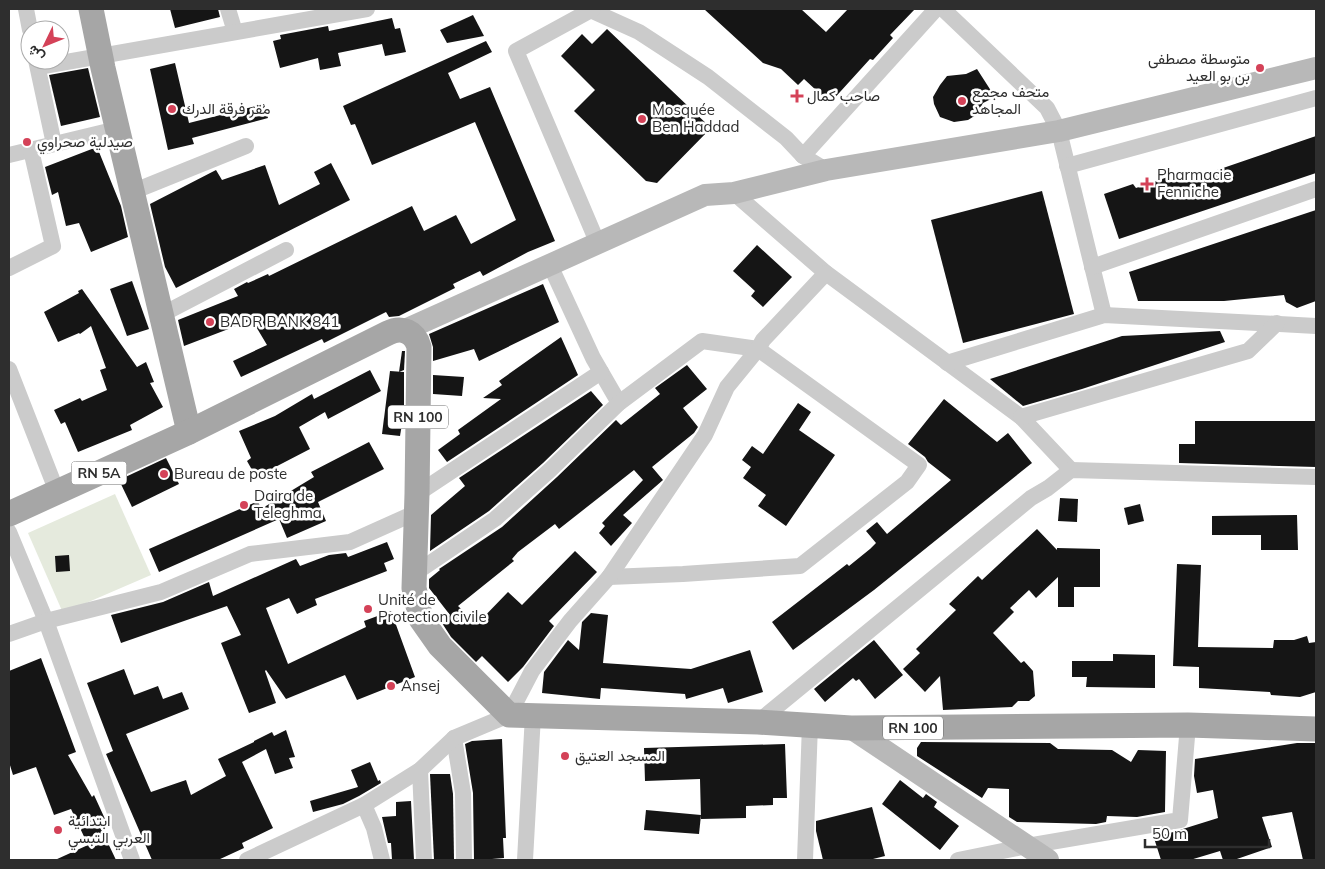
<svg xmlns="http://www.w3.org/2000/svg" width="1325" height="869" viewBox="0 0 1325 869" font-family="Mulish,Vazirmatn,sans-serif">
<rect width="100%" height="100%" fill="#fff"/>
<path fill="#e5eadd" d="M115 494 151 575 63 613 28 533Z"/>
<g fill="#151515">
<path d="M170 9H218L220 17 175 28Z"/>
<path d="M704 9H801L826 32 848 9H915L890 35 893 38 873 60 870 59 830 103 804 79 798 85 781 69 763 63Z"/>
<path d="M473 15 484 36 447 43 440 30Z"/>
<path d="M392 18 395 29 400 28 406 52 385 56 382 44 338 53 341 66 320 70 318 58 280 68 273 41 281 39 280 35 328 26 329 31Z"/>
<path d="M607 29 711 128 657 183 646 181 574 111 595 90 561 56 582 34 592 44Z"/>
<path d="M486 41 492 52 448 73 460 99 490 87 555 241 528 252 483 276 480 271 453 284 455 288 399 316 389 317 386 312 324 343 322 339 241 377 233 361 267 345 252 320 184 346 178 320 238 296 234 289 247 282 248 283 268 274 269 276 412 206 424 231 456 215 471 244 516 220 475 122 372 165 355 124 351 125 343 106Z"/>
<path d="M175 63 189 123 264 104 268 118 192 138 194 144 168 150 150 69Z"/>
<path d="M88 68 100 117 61 126 49 75Z"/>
<path d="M977 69 995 97 983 103 976 115 968 120 954 122 940 117 934 104 933 97 940 85 947 76 966 74Z"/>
<path d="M1316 136V173L1119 239 1104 194 1133 184 1136 188 1188 170 1191 179Z"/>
<path d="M97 147 121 206 128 237 91 252 79 223 66 226 58 192 52 195 45 167Z"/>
<path d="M331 163 350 200 176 288 165 267 150 204 216 170 222 180 265 165 279 205 320 184 314 172Z"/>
<path d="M1042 191 1074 314 963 343 931 220Z"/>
<path d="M1316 210V301L1297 308 1286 302 1284 295 1224 301H1138L1129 272Z"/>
<path d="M757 245 792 277 763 307 751 296 755 291 733 271Z"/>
<path d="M132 281 149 329 127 336 110 289Z"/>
<path d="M543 284 559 322 479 361 474 349 433 361V347L429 334Z"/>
<path d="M82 289 137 367 146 362 154 382 150 383 163 407 130 425 132 430 78 452 65 422 61 424 54 410 80 398 82 401 107 390 100 370 106 368 91 326 80 334 79 333 58 342 44 312 79 293 78 291Z"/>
<path d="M1220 331 1225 342 1082 389 1023 406 990 379 1122 336Z"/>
<path d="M561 337 578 375 447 462 438 450 460 434 458 430 501 399 483 398 502 385 499 381Z"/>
<path d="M402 351H405L404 370 399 372Z"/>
<path d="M687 365 707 389 683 408 698 427 694 433 652 467 663 480 623 515 632 523 611 546 599 533 605 526 602 523 643 480 634 470 559 529 555 524 518 552 512 559 514 561 458 606 477 624 508 592 522 605 575 551 597 572 549 621 554 626 523 667 508 682 482 656 476 662 451 637 442 623 450 615 429 588V579L440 570 439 569 502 527 557 477 616 420 621 425 660 394 655 388Z"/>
<path d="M370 370 381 391 328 419 325 412 299 427 310 449 256 477 247 461 251 458 239 431 275 416 312 394 314 399Z"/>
<path d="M390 371 404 372V412L400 436 382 434Z"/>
<path d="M433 375 464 377 462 396 433 394Z"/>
<path d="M591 391 603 405 543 463 489 511 430 551 431 515 465 486 459 478Z"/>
<path d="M944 399 997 442 1008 433 1032 463 874 590 793 650 772 622 847 564 849 566 870 549 876 543 866 531 877 522 887 534 951 480 928 462 925 457 908 444Z"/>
<path d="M798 403 811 412 799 430 835 455 786 526 758 506 766 495 743 478 751 467 742 460 752 446 763 454Z"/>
<path d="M1195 421H1316V467L1179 463V444H1195Z"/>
<path d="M369 442 384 469 318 502 326 521 287 538 279 519 159 572 149 549 258 501 261 509 314 477 311 472Z"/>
<path d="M166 458 179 484 132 507 119 480Z"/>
<path d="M1060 498 1078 499 1077 522 1058 521Z"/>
<path d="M1140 504 1144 521 1128 525 1124 508Z"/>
<path d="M1297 515 1298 550H1261V535H1212V516Z"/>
<path d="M1037 529 1057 550V548L1100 549V587H1074V607H1058V577L1036 598 1029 590 1010 608 1014 612 993 633 1021 663 1024 661 1033 671 1035 696 1029 701H1018L1012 707 943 710 940 676 925 692 903 669 920 653 916 649 956 610 949 604 978 576 982 580Z"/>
<path d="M387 542 394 559 384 563 387 571 315 599 317 605 297 614 289 598 266 608 288 664 366 627 364 621 391 611 415 677 357 700 345 675 286 699 266 670 265 671 276 703 249 713 221 643 241 635 227 606 121 643 111 615 163 602 209 582 213 596 296 559 300 566 329 555 346 553 348 557Z"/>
<path d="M69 555 70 571 56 572 55 556Z"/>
<path d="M1177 564 1201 565 1198 647 1273 648 1274 640H1294L1307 636 1309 643 1316 642V692L1300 697 1271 695 1270 692 1199 688V667L1173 666Z"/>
<path d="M591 613 608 615 603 663 691 669 750 650 763 692 728 703 723 688 686 699 685 694 601 688 600 699 542 693 544 672 568 640 579 650 582 622Z"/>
<path d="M874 640 903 675 875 699 859 679 856 681 853 678 825 702 814 689Z"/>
<path d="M1113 654 1155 655V688L1086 687 1087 677H1072V661H1113Z"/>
<path d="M41 658 76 752 68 755 92 797 94 795 105 819 98 822 116 860H55L88 845 71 809 54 815 36 767 13 775 9 762V671Z"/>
<path d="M124 669 134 695 158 686 163 699 182 692 189 709 126 734 151 792 186 780 191 795 226 776 218 759 254 742V741L272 732 274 736 286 730 295 757 289 758 293 768 275 774 266 749 242 762 273 828 242 843 244 848 218 860H152L106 754 113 751 87 683Z"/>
<path d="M502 739 506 838H503L504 858 492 859V860H474L473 793 465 744 472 741Z"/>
<path d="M921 742 1050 743 1058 749 1112 750 1131 762 1138 750 1166 751 1165 812 1137 817 1107 816 1106 822 1096 824 1017 822 1009 817V789L988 788 982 798 917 756V748Z"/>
<path d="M1297 743H1316V860H1303L1292 812 1262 817 1272 847 1234 860H1223L1220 851 1190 860H1161L1154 838 1218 818 1213 790 1197 793 1194 776 1195 759Z"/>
<path d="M785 744 787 798H773V805L746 806V818L701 819 700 779 645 781 644 748Z"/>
<path d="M370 762 378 781 380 780 381 783 359 796 343 804 313 812 310 801 358 787 351 770Z"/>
<path d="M430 774H450L453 794 454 860H434Z"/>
<path d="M900 780 923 798 926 794 937 802 934 807 959 826 940 850 882 804Z"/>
<path d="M411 801 414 860H392L391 843H388L382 817 396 816V802Z"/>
<path d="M872 807 885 856 869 860H823L816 831V821Z"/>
<path d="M646 810 701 815 699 834 644 830Z"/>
</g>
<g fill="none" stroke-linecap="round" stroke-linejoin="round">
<g stroke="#cbcbcb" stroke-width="16">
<path d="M26 9 30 30"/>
<path d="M228 9 235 32"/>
<path d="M588 9 639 32 708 77 786 138 803 156 826 170"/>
<path d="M593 9 516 51 598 244"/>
<path d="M943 9 1047 108 1059 131 1104 315"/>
<path d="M36 60 54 144"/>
<path d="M38 67 367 9"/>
<path d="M9 155 117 129"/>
<path d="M803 156 936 9"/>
<path d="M1067 166 1316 98"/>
<path d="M132 192 246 146"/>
<path d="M734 193 826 273 1021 417 1071 470"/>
<path d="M550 265 593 358 619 403"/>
<path d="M1092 267 1316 189"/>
<path d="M9 268 53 246 31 150"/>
<path d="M161 315 286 250"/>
<path d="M947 363 1104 315 1316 326"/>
<path d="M9 369 57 492"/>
<path d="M1021 417 1248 351 1277 323"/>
<path d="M417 494 601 372"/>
<path d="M9 532 46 621 132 860"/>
<path d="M414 574 495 519 550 470 619 403 702 341 758 349 919 465 907 482 800 566 683 574 609 577"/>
<path d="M9 634 46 621 161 592 250 554 350 542 417 512"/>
<path d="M758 722 1031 498 1048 488 1071 470 1316 477"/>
<path d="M454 738 463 793 464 860"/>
<path d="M420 770 424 860"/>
<path d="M364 805 374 828 382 860"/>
<path d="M247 860 364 805 420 770 454 738 509 715 532 671 570 621 609 577 705 435 727 387 758 349 763 340 826 273"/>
<path d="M525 860 533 715"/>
<path d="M805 860 810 725"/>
<path d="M958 860 1027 846 1180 820 1188 725"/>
</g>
<g stroke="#b8b8b8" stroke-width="22">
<path d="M405 330 705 195 734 193 826 170 1059 131 1316 68"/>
<path d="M851 728 1048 860"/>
</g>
<g stroke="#a6a6a6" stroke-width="25">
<path d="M91 9 103 68 189 432"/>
<path d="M9 514 189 432 388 333C402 326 415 332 419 347L417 494 414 588 421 619 440 646 509 715 758 722 851 728 1188 725 1316 729"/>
</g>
</g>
<g fill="#d44258" stroke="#fff" stroke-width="2">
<circle cx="1260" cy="68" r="5"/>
<path d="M794.5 88.5h5v5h5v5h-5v5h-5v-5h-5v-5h5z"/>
<circle cx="962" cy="101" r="5"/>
<circle cx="172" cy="109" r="5"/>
<circle cx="642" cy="119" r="5"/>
<circle cx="27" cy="142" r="5"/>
<path d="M1144.5 176.5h5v5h5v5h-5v5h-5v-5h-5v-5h5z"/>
<circle cx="210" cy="322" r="5"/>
<circle cx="164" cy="474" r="5"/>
<circle cx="244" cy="505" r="5"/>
<circle cx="368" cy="609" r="5"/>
<circle cx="391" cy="686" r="5"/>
<circle cx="565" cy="756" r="5"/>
<circle cx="58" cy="830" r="5"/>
</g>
<g text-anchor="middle" stroke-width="5" stroke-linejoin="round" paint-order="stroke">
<g fill="#fff" stroke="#6d6d6d" stroke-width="1">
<rect x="388" y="405.5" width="60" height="23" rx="4"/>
<rect x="71.5" y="461.5" width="55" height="23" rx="4"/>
<rect x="883" y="716.5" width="60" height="23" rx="4"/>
</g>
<g font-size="14" font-weight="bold" fill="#2e2e2e">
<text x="418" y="422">RN 100</text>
<text x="99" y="478">RN 5A</text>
<text x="913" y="733">RN 100</text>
</g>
<g font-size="15" fill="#2e2e2e" stroke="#fff" text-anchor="start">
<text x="1250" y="64" text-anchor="end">متوسطة مصطفى<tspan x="1250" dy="17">بن بو العيد</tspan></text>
<text x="972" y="97">متحف مجمع<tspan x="972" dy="17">المجاهد</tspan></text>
<text x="807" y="101">صاحب كمال</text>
<text x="182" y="114">مقر فرقة الدرك</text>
<text x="652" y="115">Mosquée<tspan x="652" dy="17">Ben Haddad</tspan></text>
<text x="37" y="147">صيدلية صحراوي</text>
<text x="1157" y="180">Pharmacie<tspan x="1157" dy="17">Fenniche</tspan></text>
<text x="220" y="327">BADR BANK 841</text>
<text x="174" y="479">Bureau de poste</text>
<text x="254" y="501">Daira de<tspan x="254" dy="17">Teleghma</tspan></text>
<text x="378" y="605">Unité de<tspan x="378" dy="17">Protection civile</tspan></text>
<text x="401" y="691">Ansej</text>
<text x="575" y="761">المسجد العتيق</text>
<text x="68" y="826">ابتدائية<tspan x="68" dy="17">العربي التبسي</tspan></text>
</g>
</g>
<rect width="1325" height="869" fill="none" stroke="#2e2e2e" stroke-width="20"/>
<g transform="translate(45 45) rotate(227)"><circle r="24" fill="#ffffff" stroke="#ababab"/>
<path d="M0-4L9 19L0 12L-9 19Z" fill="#d44258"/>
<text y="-8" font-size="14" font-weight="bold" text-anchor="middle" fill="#2e2e2e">ش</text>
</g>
<path d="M1145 839v8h124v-8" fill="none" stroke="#2e2e2e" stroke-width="2.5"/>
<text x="1152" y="839" font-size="15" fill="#2e2e2e" stroke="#ffffff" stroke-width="4" paint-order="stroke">50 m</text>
</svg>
